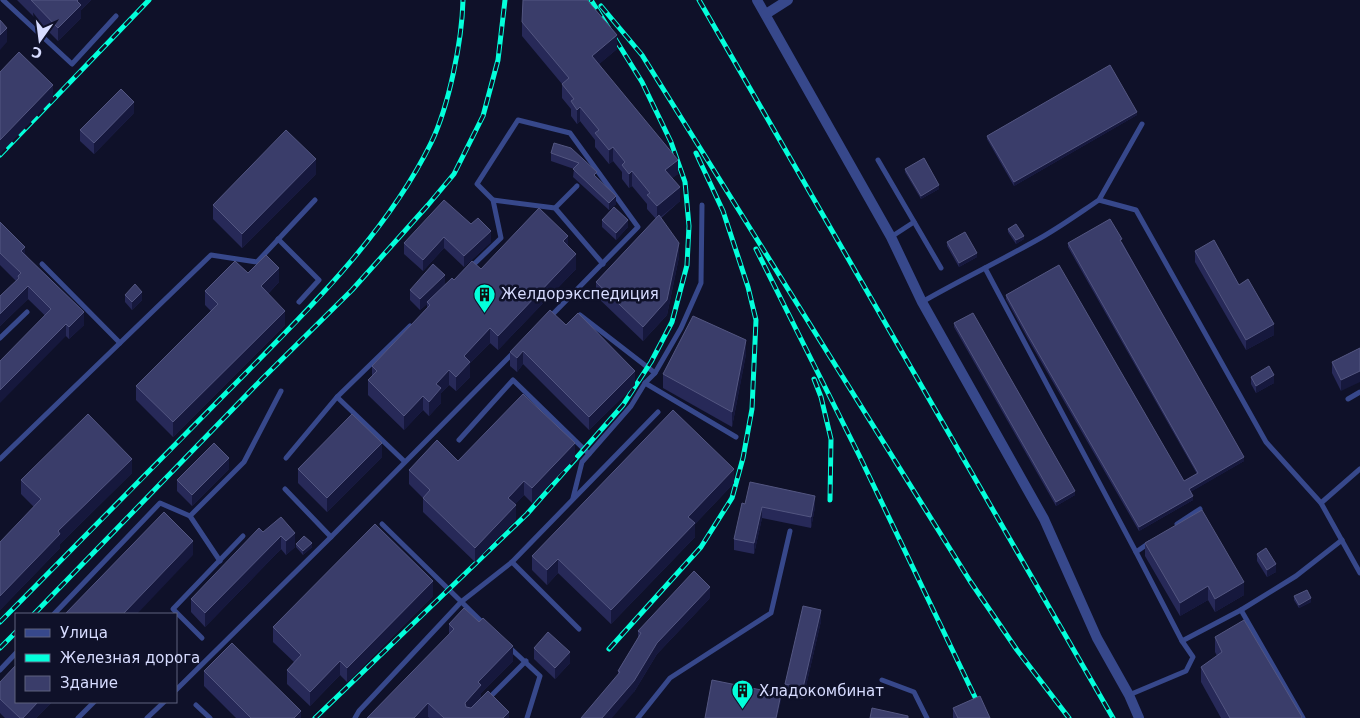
<svg xmlns="http://www.w3.org/2000/svg" width="1360" height="718" viewBox="0 0 1360 718" font-family="'DejaVu Sans',sans-serif">
<rect width="100%" height="100%" fill="#0f1129"/>
<g fill="none" stroke-linecap="round" stroke-linejoin="round">
<g stroke="#37488b" stroke-width="5">
<path d="M3 0 72 64 116 16"/>
<path d="M878 160 941 268"/>
<path d="M493 200 555 208 603 264"/>
<path d="M1099 200 1142 124"/>
<path d="M555 208 577 186"/>
<path d="M891 237 914 222"/>
<path d="M278 239 319 280 299 302"/>
<path d="M42 264 120 343"/>
<path d="M470 268 501 238 493 200 477 184 518 120 570 133 638 227 550 317"/>
<path d="M985 268 1136 552 1149 543"/>
<path d="M922 302C962 279 1004 259 1044 236 1063 225 1081 212 1099 200L1136 210 1266 442 1321 503 1360 573"/>
<path d="M580 315 655 373"/>
<path d="M0 338 27 312"/>
<path d="M645 383 736 437"/>
<path d="M337 397 404 461"/>
<path d="M1348 399 1360 392"/>
<path d="M459 440 513 380 589 454"/>
<path d="M286 458 337 397 410 326"/>
<path d="M0 459 211 255 257 262 315 200"/>
<path d="M285 489 331 537"/>
<path d="M573 498 582 462 631 406 645 383 655 373 681 328 701 283 702 205"/>
<path d="M1321 503 1360 469"/>
<path d="M190 516 220 561"/>
<path d="M382 524 485 625"/>
<path d="M1177 524 1200 509"/>
<path d="M1136 552 1182 641"/>
<path d="M512 562 579 629"/>
<path d="M1241 610 1296 576 1342 540"/>
<path d="M54 614 160 503 190 516 244 462 281 391"/>
<path d="M202 638 173 609 243 536"/>
<path d="M508 646 540 676 527 718"/>
<path d="M0 670 16 653"/>
<path d="M882 680 914 692 927 718"/>
<path d="M176 690 331 537 514 352"/>
<path d="M1129 695 1186 671 1193 657 1182 641 1241 610 1303 718"/>
<path d="M487 700 526 661"/>
<path d="M196 705 210 718"/>
<path d="M78 718 94 702"/>
<path d="M147 718 164 702"/>
<path d="M355 718 359 711 461 602 512 562 658 412"/>
<path d="M638 718 670 678 771 613 790 531"/>
</g>
<g stroke="#37488b" stroke-width="10">
<path d="M757 0 891 237 922 302 1044 519 1097 638 1129 695 1139 718"/>
<path d="M766 14 788 0"/>
</g>
<defs>
<g id="rail">
<path d="M699 0 1113 718"/>
<path d="M601 6 642 55 970 581 1017 650 1069 718"/>
<path d="M0 155 149 0"/>
<path d="M756 249 859 455 985 718"/>
<path d="M814 379 821 397 831 439 830 500"/>
<path d="M34 614 262 379 352 290 428 205 454 174 483 116 498 60 505 0"/>
<path d="M0 622C76 545 152 469 227 392 300 318 385 237 431 143 449 106 462 41 463 0"/>
<path d="M0 648 16 632"/>
<path d="M609 649 701 547 732 498 743 458 752 409 756 320 748 287 723 211 696 153"/>
<path d="M315 718 527 514 623 405 651 362 672 322 687 265 689 226 685 182 671 142 642 82 591 0"/>
</g>
</defs>
<use href="#rail" stroke="#03ffdb" stroke-width="5"/>
<use href="#rail" stroke="#0f1129" stroke-width="3" stroke-dasharray="9" stroke-linecap="butt"/>
</g>
<g fill="#272958">
<path d="M17 0H91L81 10V18L58 41Z"/>
<path d="M522 22 617 49 599 64 678 174 672 178 680 201 661 218 679 257 667 315 643 341 596 296V282L656 219 647 209V204L632 186 629 188 622 179V172L613 161 609 164 595 147V140L580 121 577 124 571 116V109L562 98V84L522 36Z"/>
<path d="M134 113 94 154 80 141V130Z"/>
<path d="M1137 115 1014 186 987 139V136Z"/>
<path d="M554 143 597 178 616 204 609 210 573 177 574 169 551 161V153Z"/>
<path d="M905 169 939 189 921 199 905 172Z"/>
<path d="M316 174 242 248 213 219V205Z"/>
<path d="M602 220 628 227 616 240 602 227Z"/>
<path d="M0 222 25 254 84 325 69 339 28 299 0 326V296L16 281 0 265Z"/>
<path d="M471 224 491 242 464 267 444 248 423 271 404 254V243Z"/>
<path d="M1008 229 1024 239 1016 244 1008 232Z"/>
<path d="M947 242 977 257 959 267 947 246Z"/>
<path d="M1122 242 1244 461 1190 492 1193 500 1139 531 1028 339 1006 299V295L1184 481 1197 474 1068 247V243Z"/>
<path d="M568 246 576 269 498 350 490 343 470 363V377L456 391 449 385 441 393V403L429 416 423 410 404 430 368 395V380L372 376V366L427 308V304L420 310 410 300V290L445 284 481 269Z"/>
<path d="M1195 251 1239 285 1274 335 1246 350 1195 262Z"/>
<path d="M248 273 279 282 268 294 285 325 173 437 136 400V386L211 311 205 305V291Z"/>
<path d="M125 295 142 300 132 310 125 302Z"/>
<path d="M954 323 1075 495 1056 506 954 327Z"/>
<path d="M566 325 635 385 589 430 523 364 517 372 510 366V352Z"/>
<path d="M1360 348 1341 391 1332 373V362Z"/>
<path d="M746 354 732 427 663 388V374Z"/>
<path d="M1251 377 1274 383 1256 393 1251 384Z"/>
<path d="M382 457 327 512 298 483V469Z"/>
<path d="M575 458 532 503 524 495 515 504 516 519 475 562 423 512V498L409 484V470L458 461Z"/>
<path d="M229 469 192 506 177 491V480Z"/>
<path d="M132 473 60 544V548L0 610V542L34 507 21 494V480Z"/>
<path d="M734 483 695 524V537L611 624 558 573 547 585 532 570V556Z"/>
<path d="M745 504 815 507 811 528 762 518 754 554 734 550V539Z"/>
<path d="M281 517 295 547 286 555 281 549 205 627 191 612V599Z"/>
<path d="M1145 543 1244 595 1215 612 1208 600 1180 616 1145 556Z"/>
<path d="M296 544 312 547 303 555 296 547Z"/>
<path d="M1257 554 1276 572 1267 577 1257 561Z"/>
<path d="M433 596 347 682 340 675 310 706 287 684V670L294 662 273 642V627Z"/>
<path d="M1294 596 1311 602 1299 608 1294 600Z"/>
<path d="M710 598 657 654 634 692 618 673V671L638 638V631Z"/>
<path d="M821 621 803 699 785 695V684Z"/>
<path d="M449 624 513 661 481 693V697L509 718H429L428 717V718H367L449 635Z"/>
<path d="M1215 637 1302 718H1221L1201 682V667L1217 656 1215 652Z"/>
<path d="M534 648 570 663 555 679 534 659Z"/>
<path d="M204 671 301 718H236L204 686Z"/>
<path d="M0 682 16 702H52L36 718H5L0 713Z"/>
<path d="M953 708 990 718H953Z"/>
</g>
<g fill="#16183d">
<path d="M78 0H91L81 10V18L58 41V28Z"/>
<path d="M7 28V42L0 50V35Z"/>
<path d="M617 35V49L592 70V56Z"/>
<path d="M53 85V99L0 154V140Z"/>
<path d="M134 102V113L94 154V143Z"/>
<path d="M580 107V121L577 124V110Z"/>
<path d="M1137 112V115L1014 186V182Z"/>
<path d="M613 147V161L609 164V150Z"/>
<path d="M316 159V174L242 248V234Z"/>
<path d="M678 160V174L665 184V170Z"/>
<path d="M632 171V186L629 188V174Z"/>
<path d="M939 185V189L921 199V196Z"/>
<path d="M680 187V201L657 220V206Z"/>
<path d="M616 196V204L609 210V203Z"/>
<path d="M628 220V227L616 240V233Z"/>
<path d="M491 231V242L464 267V256Z"/>
<path d="M568 236V250L563 241Z"/>
<path d="M1024 236V239L1016 244V240Z"/>
<path d="M444 237V248L423 271V260Z"/>
<path d="M679 243V257L667 315 643 341V327Z"/>
<path d="M25 247V260L21 251Z"/>
<path d="M977 253V257L959 267V263Z"/>
<path d="M576 254V269L498 350V336Z"/>
<path d="M279 268V282L261 301V286Z"/>
<path d="M445 275V286L427 302V304L420 310V299Z"/>
<path d="M28 286V299L0 326V314Z"/>
<path d="M142 292V300L132 310V302Z"/>
<path d="M285 311V325L173 437V422Z"/>
<path d="M84 312V325L69 339V327Z"/>
<path d="M66 324V336L0 403V390Z"/>
<path d="M1274 324V335L1246 350V340Z"/>
<path d="M490 328V343L470 363V377L456 391V377L464 356Z"/>
<path d="M746 340V354L732 427V412Z"/>
<path d="M523 351V364L517 372V358Z"/>
<path d="M449 370V385L441 393V403L429 416V402L436 384Z"/>
<path d="M635 371V385L589 430V417Z"/>
<path d="M1360 371V382L1341 391V380Z"/>
<path d="M1274 375V383L1256 393V386Z"/>
<path d="M423 396V410L404 430V416Z"/>
<path d="M382 443V457L327 512V498Z"/>
<path d="M575 443V458L532 503V488Z"/>
<path d="M1244 457V461L1189 493V489Z"/>
<path d="M229 458V469L192 506V495Z"/>
<path d="M132 459V473L60 544V548L0 610V596L58 531Z"/>
<path d="M734 469V483L695 524V537L611 624V610L688 517Z"/>
<path d="M524 481V495L508 512V498Z"/>
<path d="M1075 491V495L1056 506V502Z"/>
<path d="M815 496V507L811 528V517Z"/>
<path d="M1193 496V500L1139 531V527Z"/>
<path d="M516 505V519L475 562V548Z"/>
<path d="M762 507V518L754 554V543Z"/>
<path d="M295 533V547L286 555V541Z"/>
<path d="M281 536V549L205 627V613Z"/>
<path d="M193 541V555L137 614H123Z"/>
<path d="M312 543V547L303 555V551Z"/>
<path d="M558 559V573L547 585V570Z"/>
<path d="M1276 564V572L1267 577V570Z"/>
<path d="M433 581V596L347 682V668Z"/>
<path d="M1244 582V595L1215 612V599Z"/>
<path d="M1208 586V600L1180 616V603Z"/>
<path d="M710 587V598L657 654 634 692 612 718H602L657 643Z"/>
<path d="M1311 598V602L1299 608V605Z"/>
<path d="M821 610V621L803 699V688Z"/>
<path d="M513 646V661L481 693V699L465 717V703L478 682Z"/>
<path d="M570 652V663L555 679V668Z"/>
<path d="M340 661V675L310 706V692Z"/>
<path d="M781 694V701L777 718H776Z"/>
<path d="M38 702H52L36 718H23Z"/>
<path d="M428 703V718H414Z"/>
<path d="M301 711V718H294Z"/>
<path d="M509 712V718H503Z"/>
</g>
<g fill="#3a3d6a" stroke="#535681">
<path d="M31 0H78L77 1 81 5 58 28Z"/>
<path d="M523 0H587L617 35 592 56 678 160 665 170 680 187 657 206 647 195 650 193 632 171 629 174 622 165 625 162 613 147 609 150 595 133 599 130 580 107 577 110 571 101 574 99 562 84 569 78 522 22Z"/>
<path d="M0 20 7 28 0 35Z"/>
<path d="M19 52 53 85 0 140V72Z"/>
<path d="M1110 65 1137 112 1014 182 987 136Z"/>
<path d="M121 89 134 102 94 143 80 130Z"/>
<path d="M286 130 316 159 242 234 213 205Z"/>
<path d="M554 143 571 148 597 172 594 175 616 196 609 203 573 169 579 163 551 153Z"/>
<path d="M924 158 939 185 921 196 905 169Z"/>
<path d="M444 200 471 224 478 218 491 231 464 256 444 237 423 260 404 243Z"/>
<path d="M614 207 628 220 616 233 602 220Z"/>
<path d="M539 208 568 236 563 241 576 254 498 336 490 328 464 356 470 362 456 377 449 370 436 384 441 388 429 402 423 396 404 416 368 380 377 371 372 366 430 305 427 302 452 278 454 280 472 261 481 269Z"/>
<path d="M659 215 679 243 667 300 643 327 596 282Z"/>
<path d="M1110 219 1122 239 1120 240 1244 457 1189 489 1193 496 1139 527 1028 335 1006 295 1059 265 1184 481 1198 473 1068 243Z"/>
<path d="M0 222 25 247 21 251 84 312 69 327 66 324 0 390V361L51 309 28 286 0 314V296L19 278 18 276 21 273 0 253Z"/>
<path d="M1016 224 1024 236 1016 240 1008 229Z"/>
<path d="M965 232 977 253 959 263 947 242Z"/>
<path d="M1214 240 1239 285 1248 279 1274 324 1246 340 1195 251Z"/>
<path d="M266 255 279 268 261 286 285 311 173 422 136 386 218 304 205 291 235 261 248 273Z"/>
<path d="M433 264 445 275 420 299 410 290Z"/>
<path d="M135 284 142 292 132 302 125 295Z"/>
<path d="M550 310 566 325 578 313 635 371 589 417 523 351 517 358 510 352Z"/>
<path d="M973 313 1075 491 1056 502 954 323Z"/>
<path d="M693 316 746 340 732 412 663 374Z"/>
<path d="M1360 348V371L1341 380 1332 362Z"/>
<path d="M1269 366 1274 375 1256 386 1251 377Z"/>
<path d="M523 394 575 443 532 488 524 481 508 498 516 505 475 548 423 498 430 490 409 470 437 440 458 461Z"/>
<path d="M673 410 734 469 688 517 695 523 611 610 558 559 547 570 532 556Z"/>
<path d="M88 414 132 459 58 531 60 534 0 596V542L41 499 21 480Z"/>
<path d="M352 414 382 443 327 498 298 469Z"/>
<path d="M214 443 229 458 192 495 177 480Z"/>
<path d="M750 482 815 496 811 517 762 507 754 543 734 539 742 503 745 504Z"/>
<path d="M1202 510 1244 582 1215 599 1208 586 1180 603 1145 543Z"/>
<path d="M164 512 193 541 123 614H65Z"/>
<path d="M281 517 295 533 286 541 281 536 205 613 191 599 259 528 263 532Z"/>
<path d="M375 524 433 581 347 668 340 661 310 692 287 670 301 655 273 627Z"/>
<path d="M304 536 312 543 303 551 296 544Z"/>
<path d="M1266 548 1276 564 1267 570 1257 554Z"/>
<path d="M694 571 710 587 657 643 634 681 602 718H581L620 672 618 671 641 633 638 631Z"/>
<path d="M1307 590 1311 598 1299 605 1294 596Z"/>
<path d="M803 606 821 610 803 688 785 684Z"/>
<path d="M464 608 479 622 483 618 513 646 478 682 481 685 465 703 466 707 471 708 488 691 509 712 503 718H444L428 703 414 718H367L454 629 449 624Z"/>
<path d="M1244 620 1302 717 1301 718H1230L1201 667 1222 652 1215 637Z"/>
<path d="M548 632 570 652 555 668 534 648Z"/>
<path d="M232 643 301 711 294 718H251L204 671Z"/>
<path d="M16 665V702H38L23 718H20L0 699V682Z"/>
<path d="M712 680 781 694 776 718H705Z"/>
<path d="M980 696 990 718H958L953 708Z"/>
<path d="M872 708 908 716V718H870Z"/>
</g>
<defs>
<symbol id="building-pin" viewBox="-11 -11 22 30"><path d="M0 17L-7.5 6A9.5 9.5 0 1 1 7.5 6Z" fill="#03ffdb" stroke="#0f1129"/><path d="M-4-6H4V6H1V3H-1V6H-4ZM-2.5-4.3h1.7v1.8h-1.7ZM.8-4.3h1.7v1.8H.8ZM-2.5-1h1.7V.8h-1.7ZM.8-1h1.7V.8H.8Z" fill="#111"/></symbol>
</defs>
<g fill-rule="evenodd">
<use href="#building-pin" x="472" y="282" width="25" height="34"/>
<use href="#building-pin" x="730" y="678" width="25" height="34"/>
</g>
<g text-anchor="middle" stroke-width="5" stroke-linejoin="round" paint-order="stroke">
<g font-size="15" fill="#d7dcff" stroke="#0f1129" text-anchor="start">
<text x="501" y="299">Желдорэкспедиция</text>
<text x="759" y="696">Хладокомбинат</text>
</g>
</g>
<rect x="15" y="613" width="162" height="90" fill="#0f1129" stroke="#5f627f"/>
<rect x="25" y="629" width="25" height="8" fill="#37488b" stroke="#5f627f"/>
<text x="60" y="638" font-size="15" fill="#d7dcff">Улица</text>
<rect x="25" y="654" width="25" height="8" fill="#03ffdb" stroke="#5f627f"/>
<text x="60" y="663" font-size="15" fill="#d7dcff">Железная дорога</text>
<rect x="25" y="676" width="25" height="15" fill="#3a3d6a" stroke="#5f627f"/>
<text x="60" y="688" font-size="15" fill="#d7dcff">Здание</text>
<g transform="translate(40 40) rotate(194)" stroke="#0f1129" stroke-width="4" paint-order="stroke">
<path d="M0-4L9 19L0 12L-9 19Z" fill="#d7dcff"/>
<text y="-8" font-size="14" font-weight="bold" text-anchor="middle" fill="#d7dcff">С</text>
</g>
</svg>
